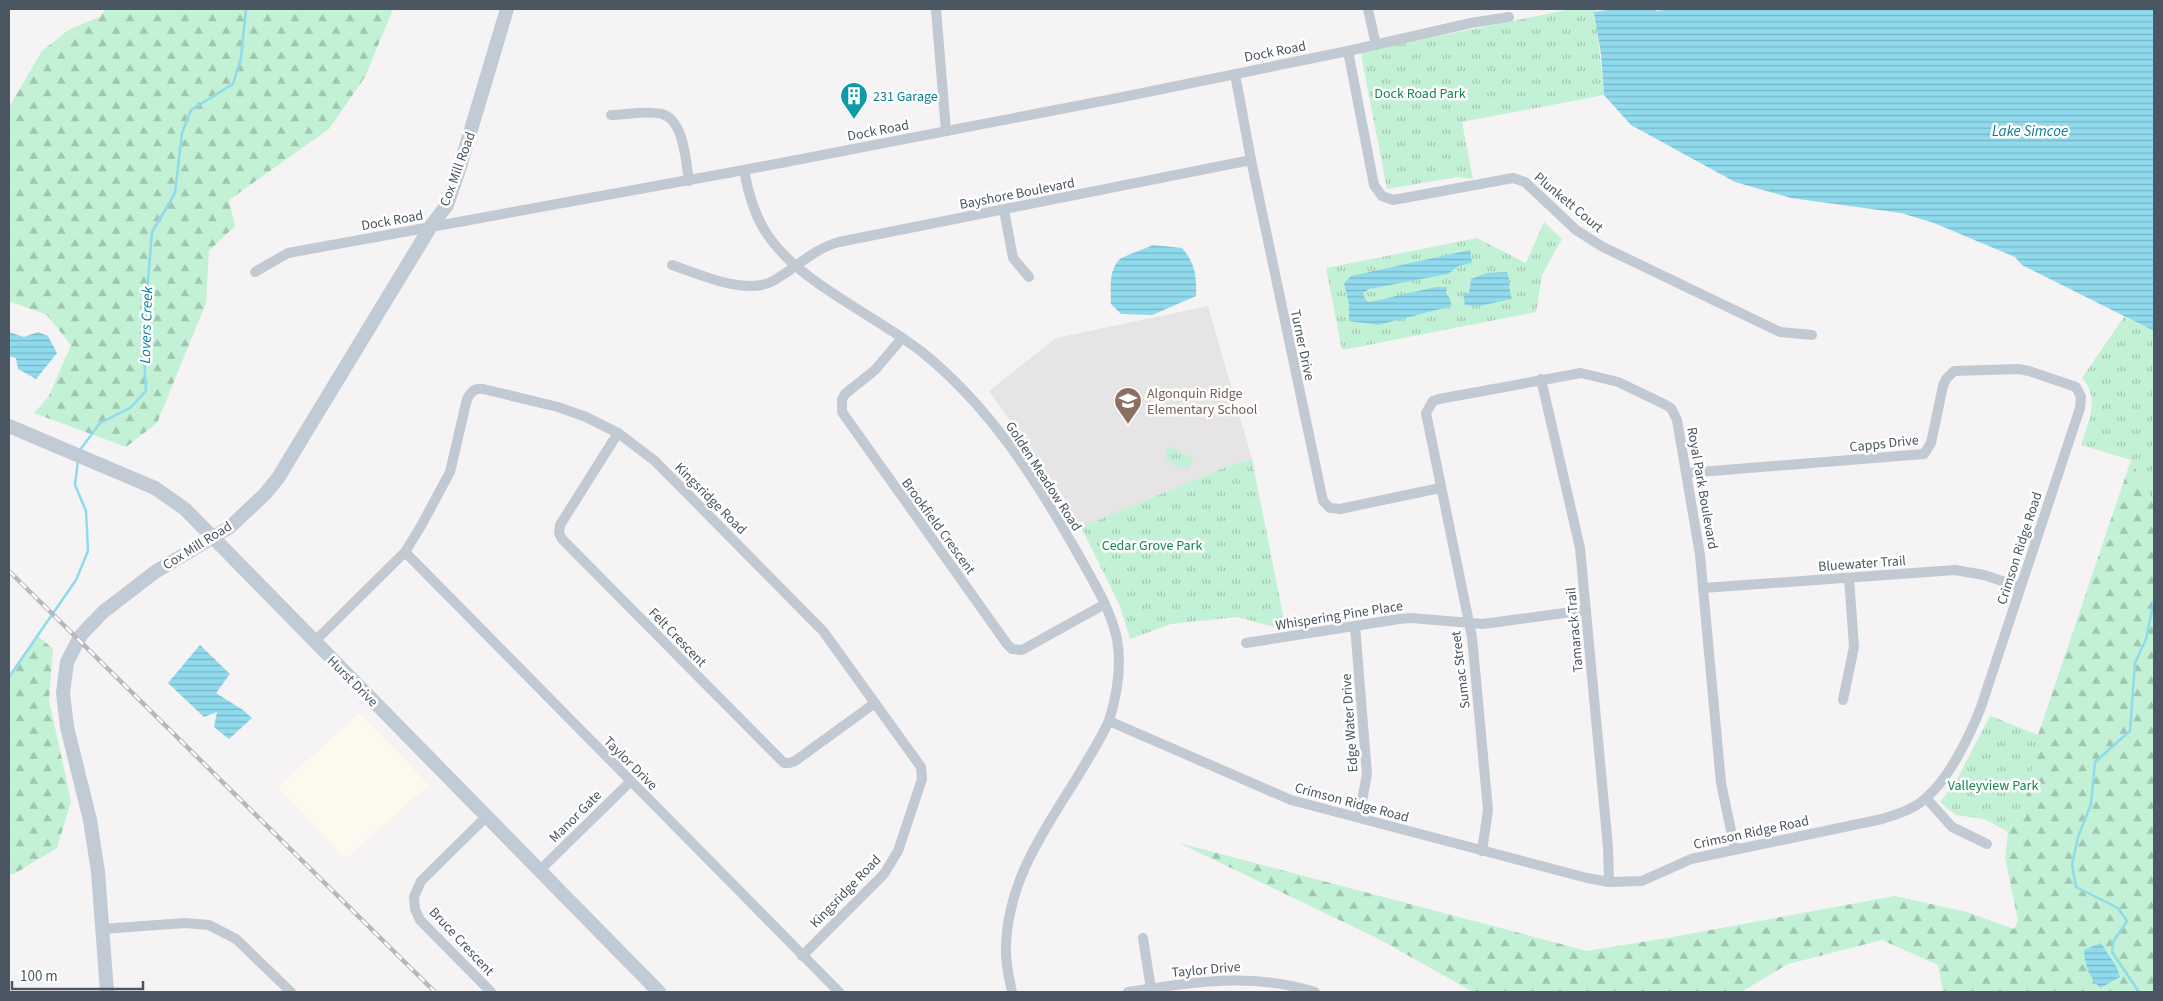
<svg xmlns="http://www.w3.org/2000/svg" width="2163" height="1001" viewBox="0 0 2163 1001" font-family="'Source Sans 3',sans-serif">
<defs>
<pattern id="forest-firs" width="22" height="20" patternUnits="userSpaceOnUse" patternTransform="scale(1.25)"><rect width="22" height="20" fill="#c3f1d5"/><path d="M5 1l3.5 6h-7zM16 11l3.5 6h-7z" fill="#a0c6b0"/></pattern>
<pattern id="park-tufts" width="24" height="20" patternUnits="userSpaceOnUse" patternTransform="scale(1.25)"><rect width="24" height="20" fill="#c3f1d5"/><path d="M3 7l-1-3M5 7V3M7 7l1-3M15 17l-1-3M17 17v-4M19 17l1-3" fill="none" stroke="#a0c6b0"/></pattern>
<pattern id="water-rules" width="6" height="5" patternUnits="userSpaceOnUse" patternTransform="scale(1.25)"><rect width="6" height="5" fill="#90daee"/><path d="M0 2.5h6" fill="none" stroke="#78b4c4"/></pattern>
</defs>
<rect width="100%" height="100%" fill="#f5f3f3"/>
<path fill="#fdf9ef" d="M359 713 429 785 345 859 278 787Z"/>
<path fill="#e6e4e5" d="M1208 306 1252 459 1226 467 1081 527 1061 493 989 391 1056 338Z"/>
<g fill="url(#forest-firs)">
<path d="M105 9H393L365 77 329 129 229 200 235 226 209 251 206 303 157 423 126 447 34 413 49 396 71 345 47 315 9 301V107L42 51 70 29 100 17Z"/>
<path d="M2131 460 2154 504V992H1943L1938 965 1882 940 1788 964 1741 992H1473L1379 939 1179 843 1587 951 1667 938 1895 896 1967 912 2014 929 2018 920 2005 858 2008 832 2024 808 1987 723 1990 716 2038 735Z"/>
<path d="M37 635 53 649 49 700 71 801 57 848 14 874 9 875V677Z"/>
</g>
<g fill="url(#park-tufts)">
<path d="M1571 9H1595L1604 95 1462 122 1473 179 1458 177 1387 189 1361 54 1366 51Z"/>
<path d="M1544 222 1562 239 1542 275 1536 312 1342 350 1326 268 1477 238 1526 263Z"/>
<path d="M2124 317 2154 331V504L2131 460 2081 445C2088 422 2101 398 2082 378Z"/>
<path d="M1169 447 1194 458 1189 468 1181 469 1167 460 1165 453Z"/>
<path d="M1252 459 1286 630 1237 617 1171 624 1130 639 1120 606 1081 527 1226 467Z"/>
<path d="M1990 716 2038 735 2024 808 2008 832 1984 819 1956 815 1940 802 1956 781Z"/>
</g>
<g fill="url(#water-rules)">
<path d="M1613 9H1656V11L1670 9H2154V331L2022 265 2015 257 1934 223 1901 213 1791 198 1735 182 1631 125 1604 95 1601 54 1594 12Z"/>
<path d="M1153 245 1182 248C1195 263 1197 277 1196 296L1152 315 1121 314 1111 304C1111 290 1108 270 1120 259 1124 256 1147 248 1153 245Z"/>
<path d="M1470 250 1472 263 1458 266 1448 274 1369 289 1363 293 1366 301 1370 302 1436 287H1447L1446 293 1449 297 1452 306 1378 325 1349 321V304L1344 283 1351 276Z"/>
<path d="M1507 272C1511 282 1508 290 1512 299L1479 306 1465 305 1463 293H1469L1471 279 1487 273Z"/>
<path d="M9 332 24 337 38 332 48 336 57 353 36 379 18 369 16 358 9 356Z"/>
<path d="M200 645 230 674 216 693 243 710 252 718 229 739 214 727 217 712 204 717 168 683Z"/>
<path d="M2101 943 2117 968 2120 977 2100 988C2089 976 2085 967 2084 950Z"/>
</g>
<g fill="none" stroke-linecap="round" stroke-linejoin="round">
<g stroke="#90daee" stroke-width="2.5">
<path d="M80 450 100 423 130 408 146 391 143 342 152 232 175 193 182 133 191 110 233 84 241 58 246 9"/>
<path d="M9 677 76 580 88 551 86 511 75 485 78 460"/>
<path d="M2139 992 2112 952 2113 942 2127 921 2118 908 2076 887 2072 865 2078 837 2091 804 2095 762 2130 731 2135 663 2146 639 2154 601"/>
</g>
<g stroke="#c1cad2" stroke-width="10">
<path d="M936 9 946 131"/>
<path d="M1368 9 1376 45"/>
<path d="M1348 51 1374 185 1382 196 1393 200 1513 178 1525 182 1576 230 1603 247 1780 332 1812 335"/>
<path d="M1235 74 1251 160 1323 501 1330 508 1340 509 1440 488"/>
<path d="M611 115C626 115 647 110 662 114 684 120 686 162 689 181"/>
<path d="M744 170C748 192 754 215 767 234 800 284 874 314 922 352 990 407 1035 478 1078 554 1093 581 1110 608 1117 639 1122 667 1117 695 1109 721 1073 797 1008 859 1006 947 1005 962 1009 978 1012 992"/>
<path d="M1004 210 1013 258 1029 277"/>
<path d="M672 265C699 274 746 296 773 281 796 268 813 249 839 242L1251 160"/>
<path d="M255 272 288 253 744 170 1118 98 1348 51 1471 23 1509 17"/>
<path d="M902 338 875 370 845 394 842 400V412L1007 644 1012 649 1022 650 1105 604"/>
<path d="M1541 379 1580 548 1608 847 1609 882"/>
<path d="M618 433 560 525 559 533 562 539 784 763H789L795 761 875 703"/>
<path d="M405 552 839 992"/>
<path d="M1703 588 1955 570 1984 575 2020 587"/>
<path d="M1355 626 1367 774 1359 817"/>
<path d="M314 642 405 552 421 526 450 472 467 399C471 392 474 388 483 389L558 407 586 417 618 433 655 461 823 631 921 767 922 779 898 851 884 874 802 956"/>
<path d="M1246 643 1399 619 1411 618 1483 624 1586 610"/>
<path d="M1843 700 1854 647 1849 578"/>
<path d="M1109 721 1291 800 1587 878 1609 882 1642 881 1691 859 1882 819C1898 814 1915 809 1927 797 1950 777 1970 735 1981 707L2080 408 2081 397 2076 387 2029 371 2018 369 1954 371 1946 379 1943 386 1931 443 1924 454 1687 473"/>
<path d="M1926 798 1952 827 1987 844"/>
<path d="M486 817 421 881 414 897 415 909 420 920 491 992"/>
<path d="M1482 851 1488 810 1472 637 1426 413 1433 401 1439 399 1581 373 1618 382 1664 404 1671 408 1677 420 1700 555 1721 783 1735 849"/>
<path d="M539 871 630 782"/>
<path d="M102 929 185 923 209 925 236 939 291 992"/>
<path d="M1143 938 1151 989"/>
<path d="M1128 992C1191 982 1252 972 1315 992"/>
</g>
<g stroke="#c1cbd6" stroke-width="14">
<path d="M9 426 155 488 185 509 659 992"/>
<path d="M107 992 98 872 90 820 67 727 63 693 67 662 81 635 103 612 155 572 230 527 265 494 278 478 431 226 447 205 458 173 507 9"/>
</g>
<defs>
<path id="rail" d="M9 571 435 992"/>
</defs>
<use href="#rail" stroke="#b5b8bd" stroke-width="4.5"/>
<use href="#rail" stroke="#fff" stroke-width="2.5" stroke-dasharray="8" stroke-linecap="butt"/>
</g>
<defs>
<symbol id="building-pin" viewBox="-11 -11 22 30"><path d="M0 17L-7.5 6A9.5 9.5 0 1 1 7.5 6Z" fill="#0f9aa8" stroke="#fff"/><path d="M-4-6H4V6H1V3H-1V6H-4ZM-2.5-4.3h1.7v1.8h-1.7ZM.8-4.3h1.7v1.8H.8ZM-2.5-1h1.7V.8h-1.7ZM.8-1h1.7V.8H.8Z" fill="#fff"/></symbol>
<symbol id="school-pin" viewBox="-11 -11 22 30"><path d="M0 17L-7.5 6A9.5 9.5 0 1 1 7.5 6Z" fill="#8d6e63" stroke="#fff"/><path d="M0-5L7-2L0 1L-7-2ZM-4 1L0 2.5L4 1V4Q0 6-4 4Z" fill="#fff"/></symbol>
</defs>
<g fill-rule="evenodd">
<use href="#building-pin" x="838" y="80" width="32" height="43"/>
<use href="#school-pin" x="1112" y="385" width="32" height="43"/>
</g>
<g text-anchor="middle" stroke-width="5" stroke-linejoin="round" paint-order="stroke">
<g font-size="14" fill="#4a5661" stroke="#fff">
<text transform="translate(1275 51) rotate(-11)" y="5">Dock Road</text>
<text transform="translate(878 130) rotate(-11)" y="5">Dock Road</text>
<text transform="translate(457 169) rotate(-70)" y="5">Cox Mill Road</text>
<text transform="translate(1017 193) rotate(-11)" y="5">Bayshore Boulevard</text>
<text transform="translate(1569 202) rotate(40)" y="5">Plunkett Court</text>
<text transform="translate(392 220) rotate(-10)" y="5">Dock Road</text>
<text transform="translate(1303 345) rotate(78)" y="5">Turner Drive</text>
<text transform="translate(1884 443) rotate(-6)" y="5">Capps Drive</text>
<text transform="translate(1044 476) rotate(57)" y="5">Golden Meadow Road</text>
<text transform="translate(1703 488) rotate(80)" y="5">Royal Park Boulevard</text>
<text transform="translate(711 498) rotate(45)" y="5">Kingsridge Road</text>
<text transform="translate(939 526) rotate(54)" y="5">Brookfield Crescent</text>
<text transform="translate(197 545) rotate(-32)" y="5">Cox Mill Road</text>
<text transform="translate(2019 548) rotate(-72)" y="5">Crimson Ridge Road</text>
<text transform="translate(1862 563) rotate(-4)" y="5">Bluewater Trail</text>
<text transform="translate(1339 615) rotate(-9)" y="5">Whispering Pine Place</text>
<text transform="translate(1574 630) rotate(-95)" y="5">Tamarack Trail</text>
<text transform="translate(678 637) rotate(46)" y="5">Felt Crescent</text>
<text transform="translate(1460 670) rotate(-97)" y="5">Sumac Street</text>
<text transform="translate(353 681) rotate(45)" y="5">Hurst Drive</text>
<text transform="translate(1349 723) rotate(-94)" y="5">Edge Water Drive</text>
<text transform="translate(631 763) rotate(45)" y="5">Taylor Drive</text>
<text transform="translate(1352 802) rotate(15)" y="5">Crimson Ridge Road</text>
<text transform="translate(575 816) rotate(-45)" y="5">Manor Gate</text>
<text transform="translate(1751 832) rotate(-12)" y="5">Crimson Ridge Road</text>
<text transform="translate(845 891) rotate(-46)" y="5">Kingsridge Road</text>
<text transform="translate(462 941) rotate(47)" y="5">Bruce Crescent</text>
<text transform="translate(1206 969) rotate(-5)" y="5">Taylor Drive</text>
</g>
<g font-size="14" fill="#17864f" stroke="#fff">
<text x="1420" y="98">Dock Road Park</text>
<text x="1152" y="550">Cedar Grove Park</text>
<text x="1993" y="790">Valleyview Park</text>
</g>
<g font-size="14" fill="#0d838f" stroke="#fff" text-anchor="start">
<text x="873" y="101">231 Garage</text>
</g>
<g font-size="14" fill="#785e54" stroke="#fff" text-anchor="start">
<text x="1147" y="398">Algonquin Ridge<tspan x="1147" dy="16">Elementary School</tspan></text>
</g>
<g font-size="15" font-style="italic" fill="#0c7c9b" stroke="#fff">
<text x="2030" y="136">Lake Simcoe</text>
<text transform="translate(146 325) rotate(-88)" y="5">Lovers Creek</text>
</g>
</g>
<rect width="2163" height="1001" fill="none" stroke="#4a5661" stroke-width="20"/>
<path d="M12 981v8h131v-8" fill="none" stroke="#4a5661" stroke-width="2.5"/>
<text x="20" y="981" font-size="15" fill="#4a5661" stroke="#ffffff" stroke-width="4" paint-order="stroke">100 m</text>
</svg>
